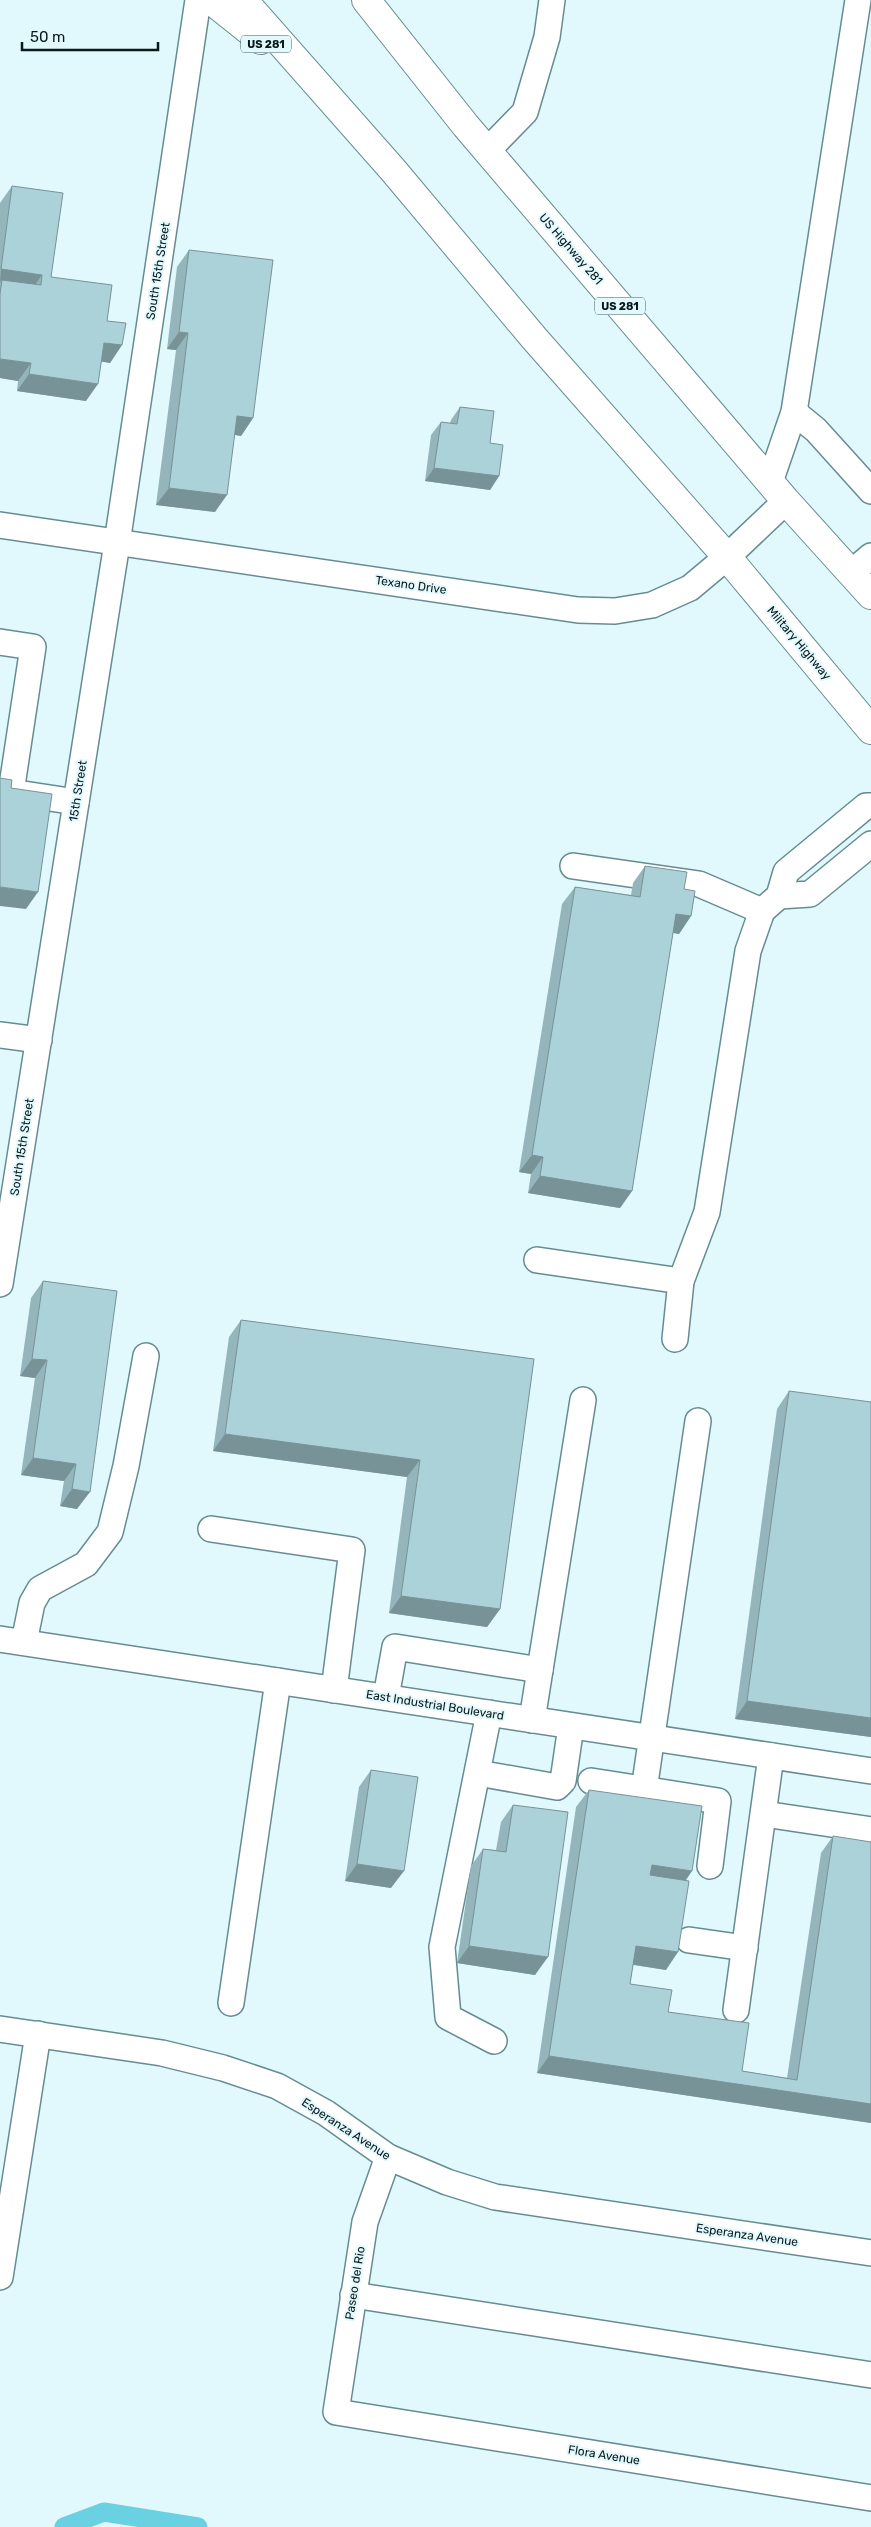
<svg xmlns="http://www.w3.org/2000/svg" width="871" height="2527" viewBox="0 0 871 2527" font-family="Rubik,sans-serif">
<rect width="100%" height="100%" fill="#e1f9fd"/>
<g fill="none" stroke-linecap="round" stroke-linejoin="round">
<path stroke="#69d1e1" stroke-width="19" d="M64 2527 104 2512 198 2527"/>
<defs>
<g id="minor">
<path d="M487 151 525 112 547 37 552 0"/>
<path d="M794 412 816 430 871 491"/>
<path d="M770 482 794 412 858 0"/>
<path d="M0 525 578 610 615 611 652 605 690 588 727 557 786 501"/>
<path d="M851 573 871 556"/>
<path d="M0 642 33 647 11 792"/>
<path d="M17 793 76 802"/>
<path d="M573 866 699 884 762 911"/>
<path d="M779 896 810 894 871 844"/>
<path d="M0 1035 39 1040"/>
<path d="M537 1260 681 1281"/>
<path d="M0 1284 117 543 198 0"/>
<path d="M675 1339 681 1281 707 1212 748 951 762 911 779 896 786 872 866 806H871"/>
<path d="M211 1529 352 1550 334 1690"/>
<path d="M0 1639 871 1771"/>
<path d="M24 1642 32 1603 40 1589 86 1564 110 1532 126 1466 146 1356"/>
<path d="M386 1697 395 1647 540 1670"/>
<path d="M489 1713 442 1947 448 2017 494 2041"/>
<path d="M532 1720 583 1400"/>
<path d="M478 1773 557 1787 563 1781 571 1726"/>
<path d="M591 1781 718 1801 710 1866"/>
<path d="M644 1790 698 1421"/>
<path d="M764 1814 871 1830"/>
<path d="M689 1940 745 1948"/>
<path d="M231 2003 278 1681"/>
<path d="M736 2010 771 1756"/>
<path d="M0 2029 162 2053 223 2068 277 2086 326 2113 388 2157 447 2182 495 2197 871 2253"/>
<path d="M388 2157 365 2222 336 2412 871 2498"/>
<path d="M0 2277 38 2034"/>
<path d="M353 2295 871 2375"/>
</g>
<g id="major">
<path d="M211 0 261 40"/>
<path d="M243 0 393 170 534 338 727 557 871 730"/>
<path d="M366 0 466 126 786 501 871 595"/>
</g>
</defs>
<use href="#minor" stroke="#668c92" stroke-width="28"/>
<use href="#major" stroke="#668c92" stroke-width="30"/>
<use href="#minor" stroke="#fff" stroke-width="25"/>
<use href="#major" stroke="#fff" stroke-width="28"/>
</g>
<g fill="#93b5bb">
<path d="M12 186 51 277 107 321 122 345 110 363 101 361 86 401 17 391 18 381 0 378V203Z"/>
<path d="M189 250 253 418 241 436 235 435 215 512 156 505 176 350 167 349 177 267Z"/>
<path d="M460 407 490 443 499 476 490 490 425 481 431 435 441 422 450 423 451 420Z"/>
<path d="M645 866 684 889 691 916 679 934 673 933 632 1191 620 1208 528 1193 531 1174 519 1172 562 904 575 887 631 895 633 883Z"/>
<path d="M43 1281 117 1291 77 1509 60 1506 64 1481 21 1475 35 1378 20 1376 31 1298Z"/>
<path d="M241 1320 534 1359 500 1609 487 1627 389 1613 407 1477 213 1451 229 1337Z"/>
<path d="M789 1391 871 1737 735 1719 777 1409Z"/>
<path d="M371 1770 391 1888 345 1881 359 1787Z"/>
<path d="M589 1790 686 1881 666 1970 633 1965 630 1984 668 2012 742 2071 787 2078 821 1853 833 1836 871 2123 537 2073 576 1807Z"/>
<path d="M513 1805 535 1975 457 1963 471 1866 483 1849 496 1850 501 1822Z"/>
</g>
<g fill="#789398">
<path d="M1 269 42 275 30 292 2 280 0 282Z"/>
<path d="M179 332 188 333 176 350 167 349Z"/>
<path d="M104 343 122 345 110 363 92 360Z"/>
<path d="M0 359 31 363 18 381 0 378Z"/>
<path d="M29 374 98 384 86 401 17 391Z"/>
<path d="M237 416 253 418 241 436 225 433Z"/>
<path d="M434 468 499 476 490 490 425 481Z"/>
<path d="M169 488 227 495 215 512 156 505Z"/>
<path d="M0 887 38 892 26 909 0 906Z"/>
<path d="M676 914 691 916 679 934 664 931Z"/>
<path d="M532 1155 543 1157 531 1174 519 1172Z"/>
<path d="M540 1176 632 1191 620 1208 528 1193Z"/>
<path d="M32 1359 47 1360 35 1378 20 1376Z"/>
<path d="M225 1434 420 1460 407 1477 213 1451Z"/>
<path d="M33 1458 76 1464 64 1481 21 1475Z"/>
<path d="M72 1489 90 1492 77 1509 60 1506Z"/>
<path d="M401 1596 500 1609 487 1627 389 1613Z"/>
<path d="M747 1701 871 1718V1737L735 1719Z"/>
<path d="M357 1864 404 1871 391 1888 345 1881Z"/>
<path d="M652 1865 692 1871 680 1889 639 1883Z"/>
<path d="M469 1946 548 1957 535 1975 457 1963Z"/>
<path d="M636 1946 678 1952 666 1970 624 1963Z"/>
<path d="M549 2056 871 2104V2123L537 2073Z"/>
</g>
<g fill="#abd2d9" stroke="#789398">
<path d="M12 186 63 193 51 277 112 285 107 321 126 323 122 345 104 343 98 384 29 374 31 363 0 359V294L2 280 41 285 42 275 1 269Z"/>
<path d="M189 250 273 260 253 418 237 416 227 495 169 488 188 333 179 332Z"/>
<path d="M460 407 494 411 490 443 503 445 499 476 434 468 441 422 457 424Z"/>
<path d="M0 778 12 780 11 788 52 794 38 892 0 887Z"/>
<path d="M645 866 687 872 684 889 695 891 691 916 676 914 632 1191 540 1176 543 1157 532 1155 575 887 640 897Z"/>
<path d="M43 1281 117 1291 90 1492 72 1489 76 1464 33 1458 47 1360 32 1359Z"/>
<path d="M241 1320 534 1359 500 1609 401 1596 420 1460 225 1434Z"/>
<path d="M789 1391 871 1402V1718L747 1701Z"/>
<path d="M371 1770 418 1777 404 1871 357 1864Z"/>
<path d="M589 1790 702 1806 692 1871 652 1865 650 1875 689 1881 678 1952 636 1946 630 1984 672 1990 668 2012 749 2023 742 2071 797 2080 833 1836 871 1842V2104L549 2056Z"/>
<path d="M513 1805 568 1812 548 1957 469 1946 483 1849 506 1852Z"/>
</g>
<g text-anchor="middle" stroke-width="4" stroke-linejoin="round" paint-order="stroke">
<g fill="#e1f9fd" stroke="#4a5c5e" stroke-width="1">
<rect x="241" y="35.5" width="50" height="17" rx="4"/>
<rect x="595" y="297.5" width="50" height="17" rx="4"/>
</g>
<g font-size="11" font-weight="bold" fill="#09181a">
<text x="266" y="48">US 281</text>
<text x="620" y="310">US 281</text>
</g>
<g font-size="12" fill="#09181a" stroke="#e1f9fd">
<text transform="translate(571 249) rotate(49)" y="4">US Highway 281</text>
<text transform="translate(158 271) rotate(-81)" y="4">South 15th Street</text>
<text transform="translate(411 585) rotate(8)" y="4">Texano Drive</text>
<text transform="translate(799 643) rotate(50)" y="4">Military Highway</text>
<text transform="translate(78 791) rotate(-81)" y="4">15th Street</text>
<text transform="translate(22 1147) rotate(-81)" y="4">South 15th Street</text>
<text transform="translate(435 1705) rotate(9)" y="4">East Industrial Boulevard</text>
<text transform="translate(346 2129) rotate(33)" y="4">Esperanza Avenue</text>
<text transform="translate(747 2235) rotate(8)" y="4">Esperanza Avenue</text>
<text transform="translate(355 2283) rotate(-81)" y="4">Paseo del Rio</text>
<text transform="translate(604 2455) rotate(9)" y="4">Flora Avenue</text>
</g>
</g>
<path d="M22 42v8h136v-8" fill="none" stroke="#09181a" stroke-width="2.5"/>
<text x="30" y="42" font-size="15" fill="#09181a" stroke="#e1f9fd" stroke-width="4" paint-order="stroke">50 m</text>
</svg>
